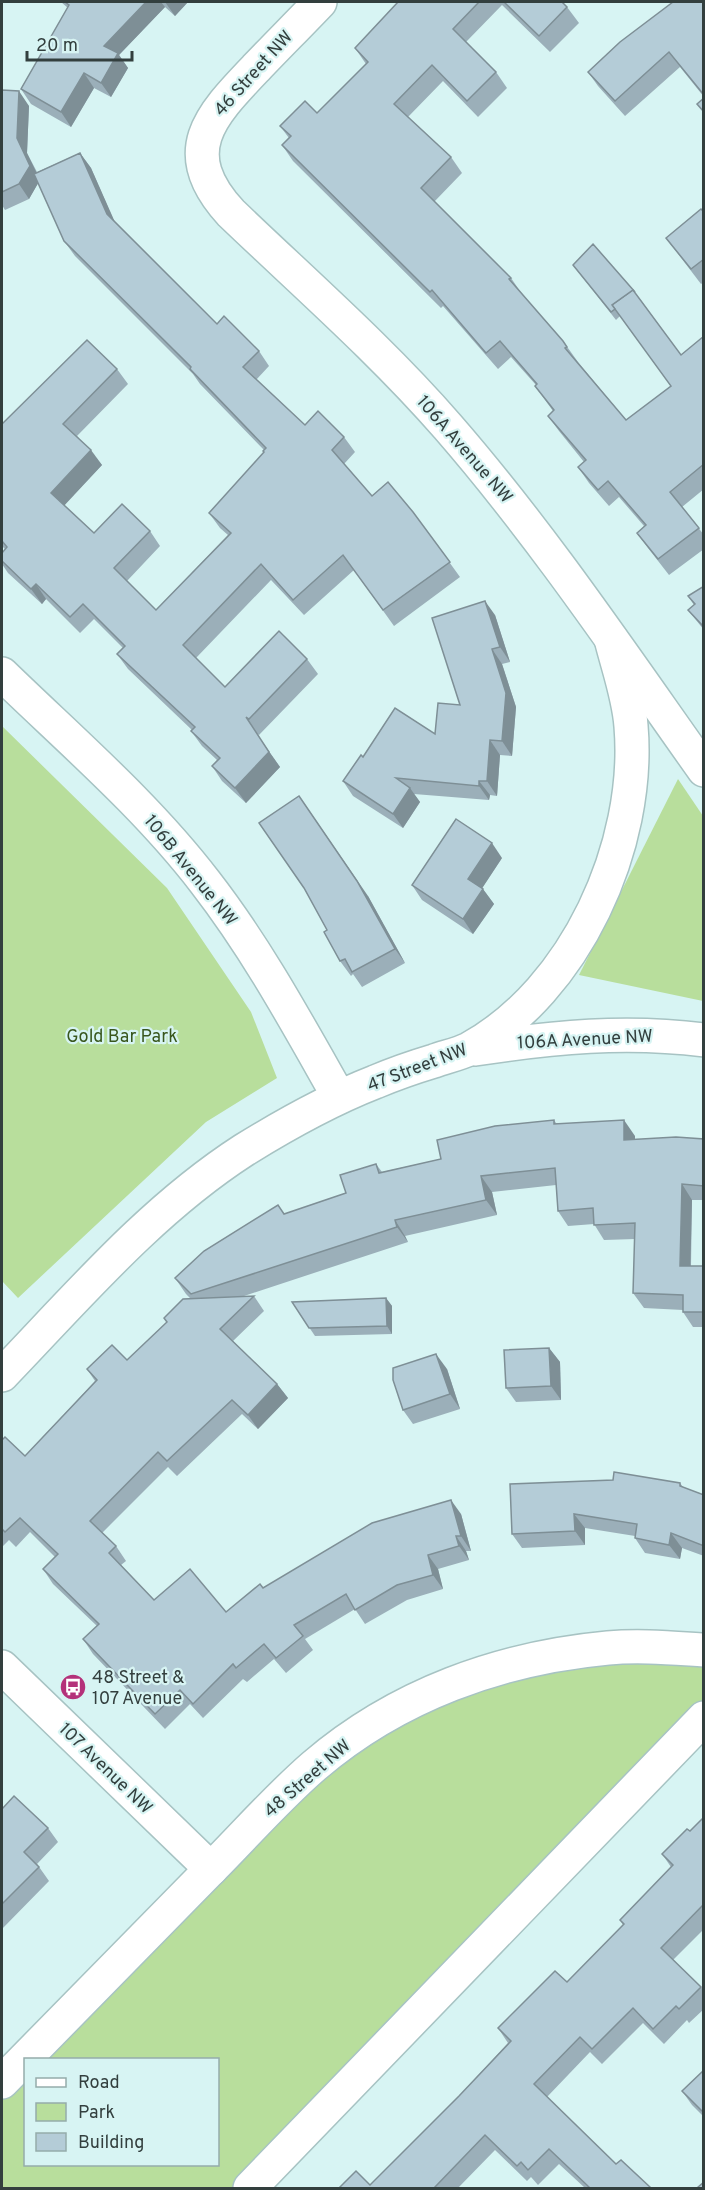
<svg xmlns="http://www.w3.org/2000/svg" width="705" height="2190" viewBox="0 0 705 2190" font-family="Overpass,sans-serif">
<rect width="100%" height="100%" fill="#d7f4f3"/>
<g fill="#b8de9c" fill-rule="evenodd">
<path d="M2 726 167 888 251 1012 277 1078 206 1122 18 1298 2 1281Z"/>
<path d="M678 779 703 816V1001L579 975Z"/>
<path d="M703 1650V1718L250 2188H2V2082L287 1791 465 1677ZM26 2060H218V2164H26Z"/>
</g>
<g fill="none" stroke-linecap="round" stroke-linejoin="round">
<defs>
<g id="minor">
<path d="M320 2C299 24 277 46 256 68 210 116 175 152 231 213 304 283 381 350 448 427 541 534 621 653 704 770"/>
<path d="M2 674C71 741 146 805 205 882 257 949 297 1023 339 1097"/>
<path d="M475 1049C553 1037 626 1030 704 1040"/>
<path d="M2 1375C78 1296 151 1210 244 1150 286 1124 329 1100 375 1082 394 1074 414 1067 434 1061 445 1057 459 1054 469 1049 576 990 641 845 631 726 629 697 618 667 611 639"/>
<path d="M2 2082 211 1869"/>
<path d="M250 2188 704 1718"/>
</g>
<path id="tertiary" d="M2 1667 211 1869C245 1835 277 1798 314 1766 397 1695 500 1658 608 1648 640 1645 672 1648 704 1650"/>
</defs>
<use href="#minor" stroke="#a7c3c3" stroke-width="36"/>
<use href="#tertiary" stroke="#a7c3c3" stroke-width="36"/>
<use href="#minor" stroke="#fff" stroke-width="33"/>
<use href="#tertiary" stroke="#fff" stroke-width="33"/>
</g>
<g fill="#9bafb9">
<path d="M61 2H188L175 16 165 7 119 55 128 68 111 97 94 88 71 127 31 104 21 89 68 8Z"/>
<path d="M398 2H562L567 7 579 23 550 52 502 5 466 42 496 72 507 88 478 117 443 81 408 117 451 157 462 173 434 202 511 278 522 294 563 341 578 362 626 420 671 386 620 316 616 320 573 265 640 299 681 355 704 336V489L682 507 704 535V549L669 575 648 548 637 533 644 526 619 497 609 506 589 483 578 467 584 462 559 431 548 416 553 411 535 386 536 385 511 357 498 369 443 306 441 308 293 161 282 145 289 138 280 126 317 113 366 64 355 48Z"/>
<path d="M704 2V97L680 67 625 116 598 86 588 72Z"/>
<path d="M2 90 29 106 27 153 37 172 80 153 91 168 114 221 217 324 259 351 269 366 256 380 305 425 344 437 355 452 344 464 372 496 413 512 460 577 394 626 354 570 304 615 271 580 196 658 225 687 307 659 318 674 259 735 256 733 280 767 246 803 222 781 212 766 217 760 202 746 191 731 192 730 128 669 117 654 123 648 94 619 80 633 46 599 42 604 8 573 2 564V553L5 549 2 546V424L117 369 128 384 77 436 102 465 64 505 94 533 150 531 160 546 127 581 156 610 228 535 220 528 209 513 264 453V450L200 384 193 374 75 256 64 241 38 183 29 199 5 210 2 205Z"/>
<path d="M704 212V282L701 284 666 238Z"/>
<path d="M704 586V630L688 610 694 605 688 596Z"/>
<path d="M495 615 510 662 502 664 516 707 512 756 500 755 497 796 490 795 489 800 414 794 420 802 403 828 353 796 343 781 363 757 435 734 460 705Z"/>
<path d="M502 858 482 888 494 904 473 934 422 900 412 885Z"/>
<path d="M368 896 405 963 362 987 353 974 351 976 340 961 327 930Z"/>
<path d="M554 1120 556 1123 635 1136V1139H704V1200H692L691 1266H704V1327H693L683 1312V1310L644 1308 633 1293 635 1239 604 1240 594 1224 568 1226 558 1211 556 1185 492 1192 497 1215 405 1236 408 1242 241 1297 254 1296 264 1311 233 1341 277 1384 288 1398 258 1429 242 1414 177 1476 168 1467 102 1533 116 1546 126 1561 121 1565 154 1600 226 1612 263 1588 461 1514 471 1551H466L469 1560 438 1569 443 1589 407 1600 365 1624 355 1609 305 1639 313 1650 286 1673 274 1659 247 1682 243 1679 203 1718 190 1704 165 1729 93 1654 83 1639 97 1626 53 1584 43 1569 55 1557 30 1532 16 1547 9 1540 3 1546 2 1545V1440L25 1456 95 1381 87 1369 127 1360 167 1322 164 1318 191 1299 186 1294 175 1278 278 1205 284 1214 346 1193 376 1164 382 1172 441 1159Z"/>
<path d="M386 1298 392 1306V1334L315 1336 292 1302Z"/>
<path d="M549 1348 560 1362 561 1400 516 1402 506 1388Z"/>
<path d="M447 1369 460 1409 413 1424 403 1410Z"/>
<path d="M680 1483 683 1487 704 1495V1556L682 1548 680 1559 645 1553 635 1538V1536L585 1528V1545L522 1548 512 1534 510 1484Z"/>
<path d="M2 1809 48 1828 58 1842 37 1864 49 1881 2 1929Z"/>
<path d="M704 1817V1929L673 1960 701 1987 704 1991V2009L689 2023 687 2020 664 2044 643 2023 602 2064 590 2052 547 2097 616 2164 651 2188H585L559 2164 538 2185 531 2177 527 2181 495 2150 458 2188H339L370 2185 459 2096 508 2043 498 2028 567 1982 623 1925 620 1920 671 1867 662 1854 690 1831Z"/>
<path d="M704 2070V2117L692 2105 682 2091Z"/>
</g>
<g fill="#7e8f96">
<path d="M146 2H161L165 7 119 55 128 68 111 97 101 83 104 46Z"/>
<path d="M165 2H188L175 16Z"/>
<path d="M84 73 94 88 71 127 61 112Z"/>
<path d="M19 91 29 106 27 153 40 180 29 199 19 184 17 138Z"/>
<path d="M80 153 91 168 118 229 107 214Z"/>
<path d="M91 450 102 465 62 508 51 493Z"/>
<path d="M36 584 46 599 42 604 31 589Z"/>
<path d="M485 601 495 615 510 662 500 647Z"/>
<path d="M492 649 502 664 516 707 512 756 502 741Z"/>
<path d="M256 733 280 767 246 803 235 788Z"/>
<path d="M490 740 500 755 497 796 487 781Z"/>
<path d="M479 781 490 795 489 800 479 786Z"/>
<path d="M410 788 420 802 403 828 393 814Z"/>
<path d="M299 796 368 896 405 963 395 949Z"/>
<path d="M492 843 502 858 479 893 468 879Z"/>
<path d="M483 889 494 904 473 934 463 919Z"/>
<path d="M624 1120 635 1136V1155L624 1140Z"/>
<path d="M481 1176 492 1192 497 1215 486 1200Z"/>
<path d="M682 1184 692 1200 690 1281 680 1266Z"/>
<path d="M395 1220 405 1236 408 1242 397 1227Z"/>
<path d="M386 1298 392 1306V1334L387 1326Z"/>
<path d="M549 1348 560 1362 561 1400 551 1386Z"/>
<path d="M436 1354 447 1369 460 1409 450 1394Z"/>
<path d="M277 1384 288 1398 258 1429 248 1415Z"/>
<path d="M451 1500 461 1514 471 1551 461 1536Z"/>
<path d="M574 1514 585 1528V1545L575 1531Z"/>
<path d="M671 1533 682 1548 680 1559 669 1545Z"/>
<path d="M456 1536 466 1551 469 1560 459 1546Z"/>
<path d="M428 1555 438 1569 443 1589 433 1575Z"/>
</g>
<g fill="#b4ccd7" stroke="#7e8f96" stroke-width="1.5">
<path d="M65 2H146L104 46 118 53 101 83 84 73 61 112 21 89 69 5Z"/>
<path d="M398 2H479L453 29 496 72 467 101 432 65 394 104 451 157 421 188 511 278 509 279 563 341 567 347 565 348 626 420 671 386 612 305 633 290 681 355 704 336V464L670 492 699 528 658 559 637 533 646 525 608 481 598 490 578 467 586 460 548 416 554 410 535 386 537 384 500 341 486 353 432 290 430 292 282 145 291 136 280 126 305 101 317 113 368 62 355 48Z"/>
<path d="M504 2H562L567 7 539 36Z"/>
<path d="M673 2H704V95L669 52 615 101 588 72 620 42Z"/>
<path d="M2 90 19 91 17 138 30 166 19 184 2 192Z"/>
<path d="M704 98V112L697 104Z"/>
<path d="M80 153 107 214 217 324 224 316 259 351 243 367 305 425 318 411 344 437 332 450 372 496 388 482 413 512 450 562 383 610 343 555 293 600 261 564 183 645 225 687 279 631 307 659 249 719 246 717 269 752 235 788 212 766 220 758 191 731 195 727 117 654 125 646 83 604 70 617 36 584 31 589 2 561V553L7 547 2 541V424L87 340 117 369 63 424 91 450 51 493 94 533 122 504 150 531 114 568 156 610 231 533 209 513 264 452 263 451 266 448 190 369 191 367 64 241 34 174Z"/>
<path d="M701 209 704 212V259L691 269 666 238Z"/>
<path d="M593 244 635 292 633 290 612 305 615 309 611 312 573 265Z"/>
<path d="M704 586V627L688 610 695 604 688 596Z"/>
<path d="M485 601 500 647 492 649 506 693 502 741 490 740 487 781H479V786L396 778 410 788 393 814 343 781 361 755 363 757 395 708 435 734 438 703 460 705 432 618Z"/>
<path d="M299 796 357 881 395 949 352 972 345 959 340 961 324 932 327 930 304 888 259 823Z"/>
<path d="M456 819 492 843 468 879 483 889 463 919 412 885Z"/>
<path d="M554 1120V1124L624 1120V1140L676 1137 704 1139V1186L682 1184 680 1266H704V1312H683V1295L633 1293 635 1223 594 1225 593 1208 558 1211 555 1168 481 1176 486 1200 395 1220 397 1227 191 1294 175 1278 204 1251 278 1205 284 1214 346 1193 340 1175 376 1164 379 1173 441 1159 437 1140 495 1126Z"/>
<path d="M254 1296 220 1329 277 1384 248 1415 232 1400 167 1461 158 1452 90 1521 116 1546 109 1553 154 1600 190 1569 226 1612 260 1584 263 1588 372 1523 451 1500 461 1536H456L459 1546 428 1555 433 1575 397 1585 355 1610 346 1594 294 1625 303 1636 276 1658 264 1644 236 1668 233 1664 193 1704 180 1690 155 1714 83 1639 99 1624 43 1569 58 1554 20 1518 5 1532 2 1529V1440L5 1437 25 1456 97 1380 87 1369 112 1345 127 1360 167 1322 164 1318 183 1299Z"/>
<path d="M386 1298 387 1326 309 1328 292 1302Z"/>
<path d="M549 1348 551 1386 506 1388 504 1350Z"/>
<path d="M436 1354 450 1394 403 1410 393 1380V1368Z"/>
<path d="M614 1472 680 1483V1486L704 1495V1546L671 1533 669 1545 635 1538 637 1524 574 1514 575 1531 512 1534 510 1484 613 1480Z"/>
<path d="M14 1796 48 1828 24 1852 39 1867 2 1904V1809Z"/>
<path d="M704 1817V1904L661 1948 701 1987 679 2009 676 2006 653 2029 633 2008 592 2049 580 2037 534 2084 616 2164 621 2160 651 2188H587L589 2187 549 2149 528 2170 521 2162 517 2166 485 2135 434 2188H339L356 2171 370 2185 459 2096 511 2041 498 2028 555 1971 567 1982 624 1924 620 1920 673 1865 662 1854 687 1829 690 1831Z"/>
<path d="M704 2070V2113L682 2091Z"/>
<path d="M704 2182V2188H697Z"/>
</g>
<defs>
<symbol id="bus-disc" viewBox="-11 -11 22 22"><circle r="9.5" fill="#b4317a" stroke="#d7f4f3"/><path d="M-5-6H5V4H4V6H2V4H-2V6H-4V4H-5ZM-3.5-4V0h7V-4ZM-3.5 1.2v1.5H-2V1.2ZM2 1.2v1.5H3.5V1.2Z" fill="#fff"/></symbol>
</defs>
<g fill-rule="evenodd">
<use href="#bus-disc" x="58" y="1672" width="30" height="30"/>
</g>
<g text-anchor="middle" stroke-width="4.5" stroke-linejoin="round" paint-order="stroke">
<g font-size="18" fill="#333f3e" stroke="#d7f4f3">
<text transform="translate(253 73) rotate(-48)" y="6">46 Street NW</text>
<text transform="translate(465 449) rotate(49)" y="6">106A Avenue NW</text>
<text transform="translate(191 870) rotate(51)" y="6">106B Avenue NW</text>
<text transform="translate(585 1039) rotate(-3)" y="6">106A Avenue NW</text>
<text transform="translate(417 1067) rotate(-21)" y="6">47 Street NW</text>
<text transform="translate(106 1768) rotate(44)" y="6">107 Avenue NW</text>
<text transform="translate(307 1778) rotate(-41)" y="6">48 Street NW</text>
</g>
<g font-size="18" fill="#38571d" stroke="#d7f4f3">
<text x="122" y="1042">Gold Bar Park</text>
</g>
<g font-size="18" fill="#333f3e" stroke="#d7f4f3" text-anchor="start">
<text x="92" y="1683">48 Street &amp;<tspan x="92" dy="21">107 Avenue</tspan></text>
</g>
</g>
<rect width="705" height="2190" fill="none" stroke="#333f3e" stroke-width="6"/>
<rect x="24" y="2058" width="195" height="108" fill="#d7f4f3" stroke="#95acab" stroke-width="1.5"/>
<rect x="36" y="2078" width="30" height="9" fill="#ffffff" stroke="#95acab" stroke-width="1.5"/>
<text x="78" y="2088" font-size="18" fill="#333f3e">Road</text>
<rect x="36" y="2103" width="30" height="18" fill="#b8de9c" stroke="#95acab" stroke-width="1.5"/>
<text x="78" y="2118" font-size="18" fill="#333f3e">Park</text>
<rect x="36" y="2133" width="30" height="18" fill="#b4ccd7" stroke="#95acab" stroke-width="1.5"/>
<text x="78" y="2148" font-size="18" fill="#333f3e">Building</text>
<path d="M27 51v9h105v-9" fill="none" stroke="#333f3e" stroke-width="3"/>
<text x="36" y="51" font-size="18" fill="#333f3e" stroke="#d7f4f3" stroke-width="4.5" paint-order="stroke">20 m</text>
</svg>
